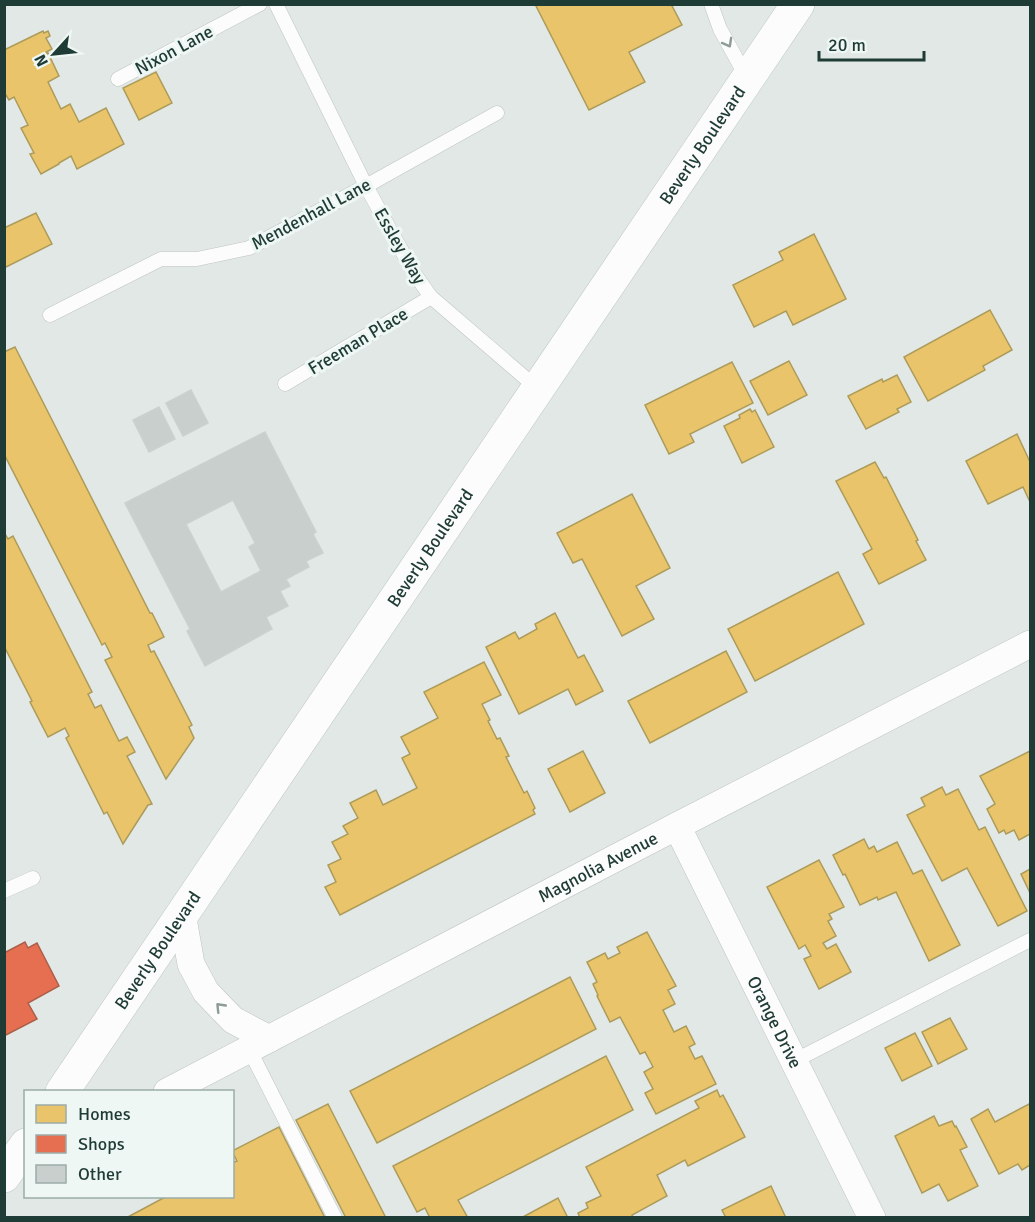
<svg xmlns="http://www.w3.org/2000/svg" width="1035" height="1222" viewBox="0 0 1035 1222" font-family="Signika,sans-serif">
<rect width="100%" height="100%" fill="#e2e8e5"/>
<g fill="#e9c46a" stroke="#ac9b5a" stroke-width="1.5">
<path d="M535 4H671L682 25 629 52 645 82 589 110Z"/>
<path d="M43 31 44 33 48 31 50 36 46 38 52 49 41 55V56L48 53 59 76 48 82 61 109 70 104 79 122 106 108 124 144 77 169 71 156 59 163V164L41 174 30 154 34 153 21 128 28 125 14 97 9 100 4 92V50Z"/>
<path d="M156 72 172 103 139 120 123 88Z"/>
<path d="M36 213 52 244 4 268V228Z"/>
<path d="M814 234 846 299 793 325 786 311 754 327 733 285 783 260 779 252Z"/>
<path d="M990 310 1012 350 983 366 985 370 928 401 904 357Z"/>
<path d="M15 347 150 613H152L164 637 148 645 151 652 154 651 192 725 189 727 194 738 166 779 105 660 112 657 105 643 102 645 4 454V352Z"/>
<path d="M789 361 807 395 768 415 750 381Z"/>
<path d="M732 362 753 403 690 434 694 442 669 454 645 405Z"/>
<path d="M897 375 911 402 897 409 899 412 866 429 848 396 882 379 883 382Z"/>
<path d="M750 409 752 412 755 410 774 447 742 463 724 426 740 418 739 415Z"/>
<path d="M1017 434 1030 462V502L1023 487 988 504 966 461Z"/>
<path d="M875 462 884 478 886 477 918 540 916 541 926 560 879 584 863 554 872 549 836 481Z"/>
<path d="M632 494 670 568 636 586 654 619 622 636 582 559 573 563 557 533Z"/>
<path d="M4 532 8 539 13 536 92 692 88 694 95 708 101 705 119 741 127 737 135 752 127 756 152 804 148 805 123 844 107 812 104 814 66 738 69 736 65 728 48 737 30 702 32 701 4 646Z"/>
<path d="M838 572 864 624 755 681 728 629Z"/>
<path d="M555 613 578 658 584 655 603 691 576 705 568 689 519 714 486 647 515 632 519 639 537 629 535 624Z"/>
<path d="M726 651 747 692 650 743 628 701Z"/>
<path d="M484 662 501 695 482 704 490 720 488 721 497 739 500 738 509 756 506 757 524 793 527 791 535 808 533 810 535 814 340 915 325 887 336 882 328 865 341 859 332 842 348 834 343 826 358 818 350 803 376 790 383 805 417 788 402 758 410 754 401 737 438 718 424 692Z"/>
<path d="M583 751 605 793 570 812 548 769Z"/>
<path d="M1030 751V834L1019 840 1014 830 1006 834 1004 830 999 833 987 809 995 804 980 776Z"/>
<path d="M942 787 946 795 958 789 979 830 985 827 1027 911 998 926 967 868 942 881 907 815 925 806 921 798Z"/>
<path d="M864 839 869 849 874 846 877 852 897 842 913 874 922 870 960 945 929 961 896 892 878 900 877 897 860 905 845 874 843 875 833 855Z"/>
<path d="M819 860 844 907 829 914 832 919 828 921 836 936 823 943 827 949 836 944 851 972 819 989 804 959 811 956 805 945 799 949 767 887Z"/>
<path d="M1030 869V893L1021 874Z"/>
<path d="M647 932 676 986 668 990 675 1004 663 1010 674 1032 686 1026 695 1044 689 1047 695 1059 702 1056 716 1084 656 1114 645 1093 653 1089 644 1072 653 1067 645 1052 640 1054 620 1017 610 1022 597 996 598 995 593 984 597 982 587 962 605 953 608 959 620 953 617 947Z"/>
<path d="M570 977 596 1029 377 1143 350 1091Z"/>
<path d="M950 1018 967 1049 938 1064 922 1032Z"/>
<path d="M915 1033 932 1066 902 1081 885 1048Z"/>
<path d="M606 1056 633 1110 458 1200 468 1218H430L425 1208 417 1212 393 1166Z"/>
<path d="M717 1090 720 1097 723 1095 745 1137 688 1166 685 1160 657 1175 667 1196 632 1215 633 1218H580L578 1213 588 1208 586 1203 601 1196 586 1167 699 1108 695 1101Z"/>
<path d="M328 1104 386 1218H346L296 1120Z"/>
<path d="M1029 1104 1030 1107V1165L1022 1170 1018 1164 999 1174 971 1119 988 1109 995 1122Z"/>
<path d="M934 1116 939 1126 952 1121 955 1127 956 1126 967 1147 960 1150 978 1186 948 1201 939 1184 922 1193 895 1136Z"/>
<path d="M279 1127 325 1218H126L167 1196H232V1163L237 1161 232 1151Z"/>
<path d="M771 1186 786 1218H726L722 1210Z"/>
<path d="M558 1198 568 1218H521Z"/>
</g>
<path fill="#e76f51" stroke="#ab5f49" stroke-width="1.5" d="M25 942 28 948 37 943 59 986 28 1003 37 1019 4 1036V953Z"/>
<g fill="#c9cfcd" stroke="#cbd1ce" stroke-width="1.5" fill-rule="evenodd">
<path d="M191 390 208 423 183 436 166 403Z"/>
<path d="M159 407 175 439 149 452 133 420Z"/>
<path d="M265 432 316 532 313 534 323 553 306 561 309 567 286 579 290 586 280 591 288 606 266 617 272 629 205 666 187 631 190 629 125 503ZM233 500 255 543 249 547 261 571 221 592 186 524Z"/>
</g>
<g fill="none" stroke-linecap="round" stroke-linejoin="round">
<defs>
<g id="lane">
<path d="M276 4 366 186 414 273 431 297 537 388"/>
<path d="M711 4 720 29 747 78"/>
<path d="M118 79 260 4"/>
<path d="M50 315 161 259H197L249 248 366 186 497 113"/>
<path d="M285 384 431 297"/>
<path d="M4 891 33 878"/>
<path d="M249 1049 335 1218"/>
<path d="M794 1061 1030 940"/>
</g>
<g id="street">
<path id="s1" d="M677 826 872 1218"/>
<path d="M182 913 191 964 206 992 233 1020 269 1039"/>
<path id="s2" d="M167 1092 677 826 1030 644"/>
</g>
<g id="secondary">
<path id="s3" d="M62 1092 798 4"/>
<path d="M4 1176 26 1145"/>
</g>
</defs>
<use href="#lane" stroke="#bfc5c2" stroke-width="15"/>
<use href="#street" stroke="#bfc5c2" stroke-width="28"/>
<use href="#secondary" stroke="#bdc6c3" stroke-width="34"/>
<use href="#lane" stroke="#fbfcfb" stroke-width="14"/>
<use href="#street" stroke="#fbfcfb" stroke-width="27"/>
<use href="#secondary" stroke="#fbfcfb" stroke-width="33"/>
</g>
<defs><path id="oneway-chevron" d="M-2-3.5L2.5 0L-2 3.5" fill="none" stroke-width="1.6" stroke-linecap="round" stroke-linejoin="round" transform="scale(1.5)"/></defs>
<g stroke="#8d9c98">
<use href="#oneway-chevron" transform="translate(728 43) rotate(61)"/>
<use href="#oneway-chevron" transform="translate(220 1007) rotate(-134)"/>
</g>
<g text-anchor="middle" stroke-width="6" stroke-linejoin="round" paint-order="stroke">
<g font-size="18" fill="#1f3b35" stroke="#eff7f4">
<text transform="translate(174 50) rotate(-28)" y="6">Nixon Lane</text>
<text dy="6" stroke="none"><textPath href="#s3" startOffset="1143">Beverly Boulevard</textPath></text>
<text transform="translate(311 214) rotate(-28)" y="6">Mendenhall Lane</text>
<text transform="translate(400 246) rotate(60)" y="6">Essley Way</text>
<text transform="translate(358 341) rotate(-31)" y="6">Freeman Place</text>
<text dy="6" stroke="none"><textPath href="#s3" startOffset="657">Beverly Boulevard</textPath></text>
<text dy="6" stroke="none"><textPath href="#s2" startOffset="486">Magnolia Avenue</textPath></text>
<text dy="6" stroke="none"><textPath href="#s3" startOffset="171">Beverly Boulevard</textPath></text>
<text dy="6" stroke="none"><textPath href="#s1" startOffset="219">Orange Drive</textPath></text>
</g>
</g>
<rect width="1035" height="1222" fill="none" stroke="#1f3b35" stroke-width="12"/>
<rect x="24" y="1090" width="210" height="108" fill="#eff7f4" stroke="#9caca8" stroke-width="1.5"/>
<rect x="36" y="1105" width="30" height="18" fill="#e9c46a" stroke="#9caca8" stroke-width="1.5"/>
<text x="78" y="1120" font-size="18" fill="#1f3b35">Homes</text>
<rect x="36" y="1135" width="30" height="18" fill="#e76f51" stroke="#9caca8" stroke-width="1.5"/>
<text x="78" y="1150" font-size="18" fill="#1f3b35">Shops</text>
<rect x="36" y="1165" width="30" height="18" fill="#c9cfcd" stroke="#9caca8" stroke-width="1.5"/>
<text x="78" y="1180" font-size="18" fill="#1f3b35">Other</text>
<g transform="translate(54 54) rotate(243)" stroke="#eff7f4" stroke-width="4.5" paint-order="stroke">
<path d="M0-4.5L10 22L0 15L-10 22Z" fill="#1f3b35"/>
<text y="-9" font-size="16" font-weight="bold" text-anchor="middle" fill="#1f3b35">N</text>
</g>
<path d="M819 51v9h105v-9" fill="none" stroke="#1f3b35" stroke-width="3"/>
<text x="828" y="51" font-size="18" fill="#1f3b35" stroke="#eff7f4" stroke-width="4.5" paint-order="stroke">20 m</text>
</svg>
